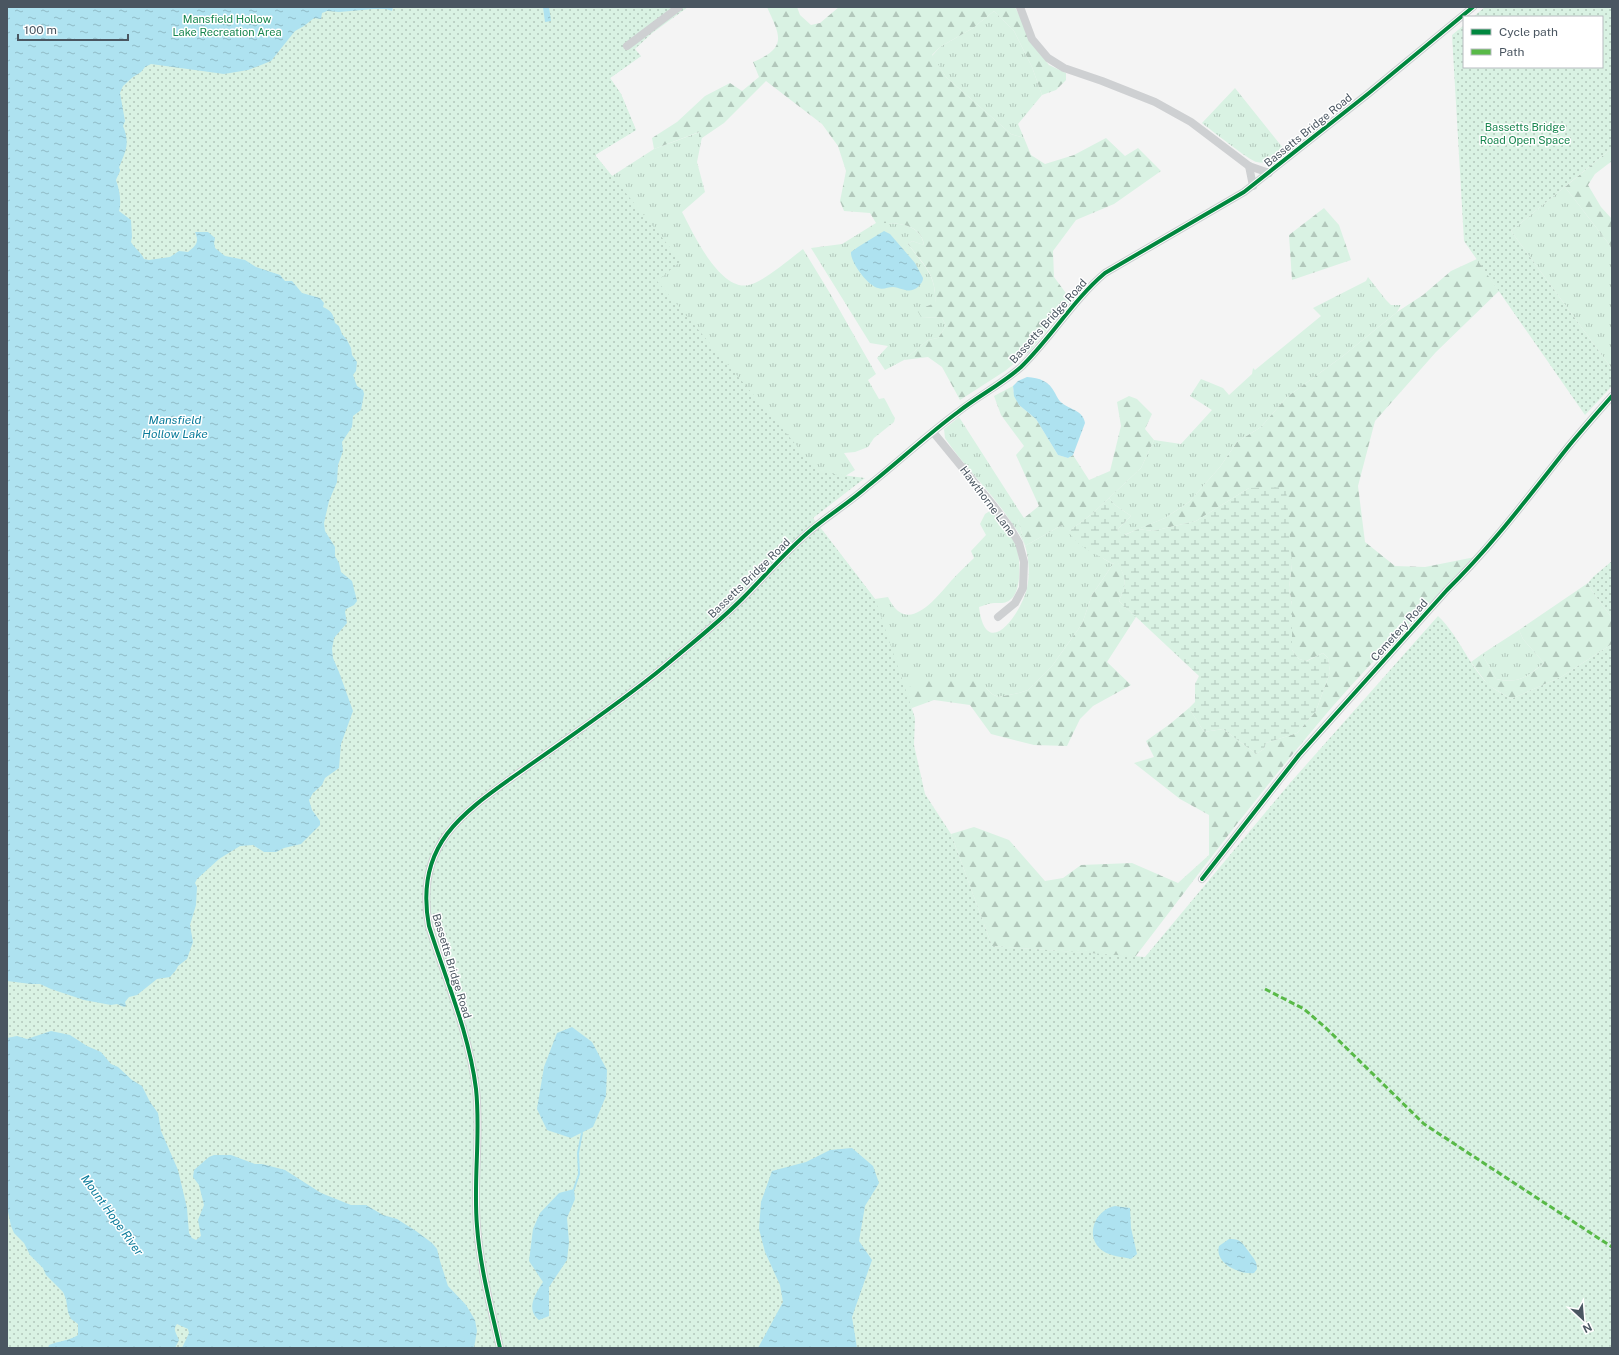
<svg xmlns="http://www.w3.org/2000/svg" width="1619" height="1355" viewBox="0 0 1619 1355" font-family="'Public Sans',sans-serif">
<defs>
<pattern id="grass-tufts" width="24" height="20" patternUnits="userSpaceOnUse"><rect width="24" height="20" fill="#d9f2e3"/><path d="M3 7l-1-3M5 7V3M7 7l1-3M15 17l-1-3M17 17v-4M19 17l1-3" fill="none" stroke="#b2c7bb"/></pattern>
<pattern id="forest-firs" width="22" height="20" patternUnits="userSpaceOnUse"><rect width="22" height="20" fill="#d9f2e3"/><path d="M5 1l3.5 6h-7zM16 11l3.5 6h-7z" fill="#b2c7bb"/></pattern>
<pattern id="wetland-marsh" width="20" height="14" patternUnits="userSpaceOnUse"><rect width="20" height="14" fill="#d9f2e3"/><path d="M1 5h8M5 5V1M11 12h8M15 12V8" fill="none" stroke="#b2c7bb"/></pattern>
<pattern id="park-dots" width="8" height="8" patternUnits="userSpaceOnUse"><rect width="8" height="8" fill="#d9f2e3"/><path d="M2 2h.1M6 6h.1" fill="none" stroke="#b2c7bb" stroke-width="1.8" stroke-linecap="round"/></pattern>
<pattern id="water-ripples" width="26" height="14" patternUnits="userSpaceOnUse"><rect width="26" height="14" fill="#aee2f0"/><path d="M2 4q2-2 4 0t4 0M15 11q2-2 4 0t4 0" fill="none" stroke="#90bac6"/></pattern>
</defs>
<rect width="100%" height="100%" fill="#f4f4f4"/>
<g fill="url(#grass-tufts)" fill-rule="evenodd">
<path d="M994 11 1014 31 1032 67 1042 95 1018 124 1024 138 1011 134 946 77 932 56 940 47 973 28Z"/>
<path d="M641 56 610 78 621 94 636 130 595 155 612 176 654 149 700 132V139L702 137 697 162 705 192 682 212C693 233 720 292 749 285 763 282 791 258 803 249L831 295 876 374 868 380 879 399 884 398C887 402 891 412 895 418L894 422 874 438 868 447 855 452 844 453 855 470 834 483 819 472 584 271 565 57ZM648 221 680 261 657 280Z"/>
<path d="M1235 88 1283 148 1285 152C1279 160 1267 164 1257 162 1251 162 1210 129 1202 123Z"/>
<path d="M1612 148 1565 187 1612 248V369L1511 231Z"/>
<path d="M876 223C895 223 920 222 924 245L912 241 908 244C924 266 937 275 935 304L927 306 921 317 942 318 946 326 938 338 928 340 904 360 885 370 877 358 888 346 870 343 811 248 842 244Z"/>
<path d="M1368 277 1386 300 1391 305H1401L1397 312 1343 356 1287 397 1261 427 1237 442 1220 467 1189 502 1165 518 1124 535 1117 530 1131 516 1115 505 1109 498 1141 468 1154 440 1181 444 1212 410 1190 396 1201 379 1223 388 1229 395 1252 374 1253 368 1255 370 1321 316 1313 308 1366 281Z"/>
<path d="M959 417 1018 509V519L1025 546 1062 525 1104 559 1113 564 1092 595 1082 624 1052 666 1028 690 1019 693 998 697 992 694 986 688 913 684 900 900 1277 993 495 809 823 531 875 599 888 597C907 637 935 599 951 581 958 573 966 566 974 558L971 551 986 535 980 524 985 514 990 511C1000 519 1009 532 1015 543 1021 555 1022 591 1011 599 1006 604 1000 603 994 603 989 603 983 606 979 607 986 663 1021 614 1027 588 1030 575 1029 557 1025 546 1022 537 1016 529 1011 522 992 492 965 468 945 438L944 429Z"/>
<path d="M1519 630 1523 639 1544 663C1526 677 1520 684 1496 679L1482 654Z"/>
</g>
<g fill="url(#forest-firs)">
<path d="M767 7H797L800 15 811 25 820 23 839 7H1015L1038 51 1049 65 1066 73V80L1056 90 1042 95 1032 67 1014 31 994 11 973 28 940 47 932 55 946 77 1011 134 1024 138 1031 155 1045 164 1074 155 1106 138 1125 156 1138 148 1161 171 1114 204 1076 220 1053 251 1054 277 1071 300 1030 351 1005 371 960 400 942 367 928 357 904 360 928 340 938 338 946 326 942 318 921 317 917 310 935 303C937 275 924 265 908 244L912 241 924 245C921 222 894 223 876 223L870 213 844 211 840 201 846 171 838 146 822 124 766 81 724 123 699 140V132L654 149 652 138 677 122 705 96 730 83 742 91 759 77 753 62C788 47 780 36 767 7Z"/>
<path d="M1612 148V161L1595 174 1588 185 1601 207 1612 219V248L1565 187Z"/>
<path d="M1324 208 1339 225 1351 260 1292 280 1289 235Z"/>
<path d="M1477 259 1499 291 1436 352 1375 421 1358 486 1365 542 1395 566 1425 567 1475 557C1419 614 1362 670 1311 732 1250 805 1193 881 1135 957L992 946 951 834 974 827 1009 840 1045 881 1063 878 1081 865 1132 863 1178 883 1209 855V815L1180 799 1134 763 1154 757 1146 741 1170 724 1189 708 1204 732 1223 729 1256 754 1264 749 1266 743 1297 733 1316 711 1330 672 1328 658 1323 653 1306 661 1299 659 1292 650V605L1289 588 1292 564 1249 488 1196 521 1153 531 1138 529 1165 518 1189 502 1220 467 1237 442 1261 427 1287 397 1343 356 1397 312 1423 295 1451 271Z"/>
<path d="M1013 386V390L1019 405 1036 419 1058 455 1068 458 1073 455 1089 480 1110 471 1121 426 1117 402 1129 396 1137 399 1152 414 1145 429 1154 440 1141 468 1093 513 1068 532 1062 525 1025 546 1018 519V509L1024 518 1039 506 1016 455 1024 446 1001 415 994 396Z"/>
<path d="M1117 560C1126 580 1128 581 1119 601L1136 617 1107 662 1131 685 1093 706 1080 719 1067 746 1034 745 991 734 970 705 934 700 912 708 905 691 913 684 931 677 976 681 986 688 992 694 998 697 1019 693 1028 690 1052 666 1082 624 1092 595 1113 564Z"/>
<path d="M1588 583 1592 591 1612 618V644L1561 677 1511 699 1488 685 1471 662 1482 654 1496 679C1519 684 1527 677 1544 663L1523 639 1519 630Z"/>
</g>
<path fill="url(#wetland-marsh)" d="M1286 487 1292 564 1289 588 1292 605V650L1299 659 1307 661 1323 653 1328 658 1330 672 1316 711 1297 733 1266 743 1264 749 1256 754 1223 729 1204 732 1189 708 1195 702V684L1199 676 1119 601C1128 581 1126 580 1117 561L1113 564 1081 546 1068 532 1093 513 1109 498 1115 505 1131 516 1117 530 1125 535 1138 529 1153 531 1196 521 1249 488Z"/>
<g fill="url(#park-dots)">
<path d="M7 7H688L651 34 635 49 641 56 610 78 621 94 636 130 595 155 681 261 657 281 819 472 865 478 813 518 875 599 915 718 914 745 925 794 951 834 992 946 1145 957 1290 783 1438 616C1459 636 1468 664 1488 684 1494 690 1504 694 1511 699L1561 677 1612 644V1348H7Z"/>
<path d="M1485 7H1612V148L1511 231 1612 369V386L1585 415 1464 241 1452 35 1464 25V67H1602V17H1473Z"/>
<path d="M1612 561V618L1592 591 1588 583 1593 577Z"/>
</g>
<g fill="url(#water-ripples)">
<path d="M7 7H393L392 11 386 9H374L339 12 327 11 322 13 321 19 314 18 304 26 295 31 271 61 248 70 224 74 151 64 145 67 141 72 133 77 123 86 120 93 125 121 123 126C130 143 126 150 120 165 118 169 120 167 120 171 119 174 117 177 116 180 119 189 122 201 119 211L131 220 132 237 131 242C134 248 142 253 144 259L149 260 170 257 179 251 188 252C195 246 200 243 195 232H208L215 238 214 243 215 248 225 256 245 260 256 267 280 275 285 281H292L302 293 320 298 324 303 323 307C332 311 333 314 335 323L339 326 342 334 347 340 351 348 352 355 357 362 356 371 353 375 357 386 363 390 364 394 361 410 353 416 352 427 342 442 343 451 338 465 337 482 329 501 324 523 325 531 335 547V556L339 563 341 572 352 581 357 601 354 605 346 609 345 612 347 623 334 638 332 649 333 658 339 672 353 711 341 744 339 768 325 778 322 785 313 793 309 800 312 810 320 821V825L301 844 284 848 276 852H264L253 845 240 846 219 859 197 879 195 883 197 887 196 905 190 925 193 942 187 959 178 966 176 970 170 977 157 979 137 995 129 997 125 1002 126 1006 124 1007 117 1004 111 1005 84 1000 51 989 40 984H31L7 981Z"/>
<path d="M543 7H549L551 21 545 22Z"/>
<path d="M884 231 890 234 915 263 923 278C923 282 921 283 919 286 909 295 903 288 893 287 888 287 883 290 878 288 868 286 850 262 851 252L858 247Z"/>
<path d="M1027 377C1040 378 1049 381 1055 393 1057 397 1059 401 1062 403 1070 410 1083 410 1085 423L1073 455 1068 458 1058 455 1036 419 1019 405 1014 396 1013 386 1018 381Z"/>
<path d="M572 1027 592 1042 607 1070 606 1096 593 1127 571 1138 547 1130 537 1109 544 1067 557 1033Z"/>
<path d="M51 1031 70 1035 87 1046 101 1052 111 1064 118 1067 132 1080 142 1086 150 1102 158 1113 161 1131 178 1170 187 1208 189 1233 192 1238 196 1240 201 1236 198 1220 204 1205 199 1185 193 1177 194 1170 209 1157 214 1155H231L255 1164H262L285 1170 321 1193 351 1205H366L383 1215 397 1219 416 1231 432 1243 437 1249 440 1261 448 1286 466 1305 475 1320 477 1331 474 1348H182L189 1333 188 1329 177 1324C172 1330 177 1334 179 1340L175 1348H48L49 1345C58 1341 69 1341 78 1335V1324L71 1319 68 1312 66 1299 63 1292 46 1275 43 1268 30 1255 24 1243 14 1233 11 1226 7 1207V1038L17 1036 27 1039Z"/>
<path d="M852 1148 873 1166 879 1183 865 1206 859 1241 872 1260 852 1317 857 1348H758L783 1302 780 1285 765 1252 759 1229 761 1202 772 1171 806 1162 830 1150Z"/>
<path d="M574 1189 575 1199 567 1218 569 1242 567 1260 549 1287V1316L539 1320C525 1309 536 1293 543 1282L529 1261 533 1229 540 1213 559 1193Z"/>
<path d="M1115 1206 1130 1208 1131 1228 1137 1254 1131 1259C1123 1257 1110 1256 1103 1251 1084 1238 1094 1210 1115 1206Z"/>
<path d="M1229 1239C1241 1238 1243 1244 1249 1252 1254 1259 1257 1261 1257 1269L1254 1273C1241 1275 1214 1264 1219 1246Z"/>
</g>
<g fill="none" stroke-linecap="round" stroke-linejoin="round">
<path stroke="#aee2f0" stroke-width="2" d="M574 1189 579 1174 578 1153 582 1133"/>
<g stroke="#ced0d2" stroke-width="8">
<path d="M1020 7 1032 39 1048 58 1064 68 1102 81 1155 102 1191 122 1249 166 1269 173"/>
<path d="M627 46 679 7"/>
<path d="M1249 166 1253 186"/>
<path d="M933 432 993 505 1009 526 1019 543 1024 562 1023 588 1015 603 998 617"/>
<path d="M1202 879 1299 755 1447 590C1492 546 1529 496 1568 447 1582 430 1597 413 1612 396"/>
<path d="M500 1348C491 1308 480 1267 477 1226 473 1180 481 1135 476 1089 469 1033 446 980 429 926 423 894 426 862 447 834 466 809 495 790 520 772 569 737 619 704 665 666 691 644 718 623 742 599 765 576 786 551 811 530 829 515 850 502 868 486 898 462 927 435 958 412 978 396 1002 384 1021 367 1051 338 1073 300 1105 273L1244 192 1369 93 1473 7"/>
</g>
<path stroke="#58b947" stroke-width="3" stroke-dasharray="6 3" stroke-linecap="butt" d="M1265 989 1304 1009 1326 1028 1424 1124 1612 1247"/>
<defs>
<g id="cycleway">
<path d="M1202 879 1299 755 1447 590C1492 546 1529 496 1568 447 1582 430 1597 413 1612 396"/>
<path d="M500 1348C491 1308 480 1267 477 1226 473 1180 481 1135 476 1089 469 1033 446 980 429 926 423 894 426 862 447 834 466 809 495 790 520 772 569 737 619 704 665 666 691 644 718 623 742 599 765 576 786 551 811 530 829 515 850 502 868 486 898 462 927 435 958 412 978 396 1002 384 1021 367 1051 338 1073 300 1105 273L1244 192 1369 93 1473 7"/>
</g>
</defs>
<use href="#cycleway" stroke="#fff" stroke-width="6"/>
<use href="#cycleway" stroke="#00873e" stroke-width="4"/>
</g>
<g text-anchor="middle" stroke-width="3" stroke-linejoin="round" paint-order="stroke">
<g font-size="11" fill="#17864f" stroke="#fff">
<text x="227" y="23">Mansfield Hollow<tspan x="227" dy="13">Lake Recreation Area</tspan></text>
<text x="1525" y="131">Bassetts Bridge<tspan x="1525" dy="13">Road Open Space</tspan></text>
</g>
<g font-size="11" fill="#4a5661" stroke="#fff">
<text transform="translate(1308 130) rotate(-39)" y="4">Bassetts Bridge Road</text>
<text transform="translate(1048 321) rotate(-48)" y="4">Bassetts Bridge Road</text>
<text transform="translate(988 501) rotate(53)" y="4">Hawthorne Lane</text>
<text transform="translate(749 578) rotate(-44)" y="4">Bassetts Bridge Road</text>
<text transform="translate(1399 630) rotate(-48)" y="4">Cemetery Road</text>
<text transform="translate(452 966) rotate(73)" y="4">Bassetts Bridge Road</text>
</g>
<g font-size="12" font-style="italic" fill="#0c7c9b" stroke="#fff">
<text x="175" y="424">Mansfield<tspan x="175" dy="14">Hollow Lake</tspan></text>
<text transform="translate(112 1215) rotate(54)" y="4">Mount Hope River</text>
</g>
</g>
<rect width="1619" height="1355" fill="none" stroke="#4a5661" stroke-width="16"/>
<rect x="1463" y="16" width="140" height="52" fill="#ffffff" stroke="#b7bbc0"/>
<rect x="1471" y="29" width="20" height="6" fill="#00873e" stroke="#b7bbc0"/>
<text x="1499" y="36" font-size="12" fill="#4a5661">Cycle path</text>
<rect x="1471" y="49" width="20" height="6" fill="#58b947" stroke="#b7bbc0"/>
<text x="1499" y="56" font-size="12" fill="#4a5661">Path</text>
<g transform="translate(1583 1319) rotate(154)" stroke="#ffffff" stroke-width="3" paint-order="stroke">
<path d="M0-3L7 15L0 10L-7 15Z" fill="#4a5661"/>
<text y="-6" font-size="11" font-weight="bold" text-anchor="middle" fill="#4a5661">N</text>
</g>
<path d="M18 34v6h110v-6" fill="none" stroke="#4a5661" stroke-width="2"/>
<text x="24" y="34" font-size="12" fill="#4a5661" stroke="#ffffff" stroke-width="3" paint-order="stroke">100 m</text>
</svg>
